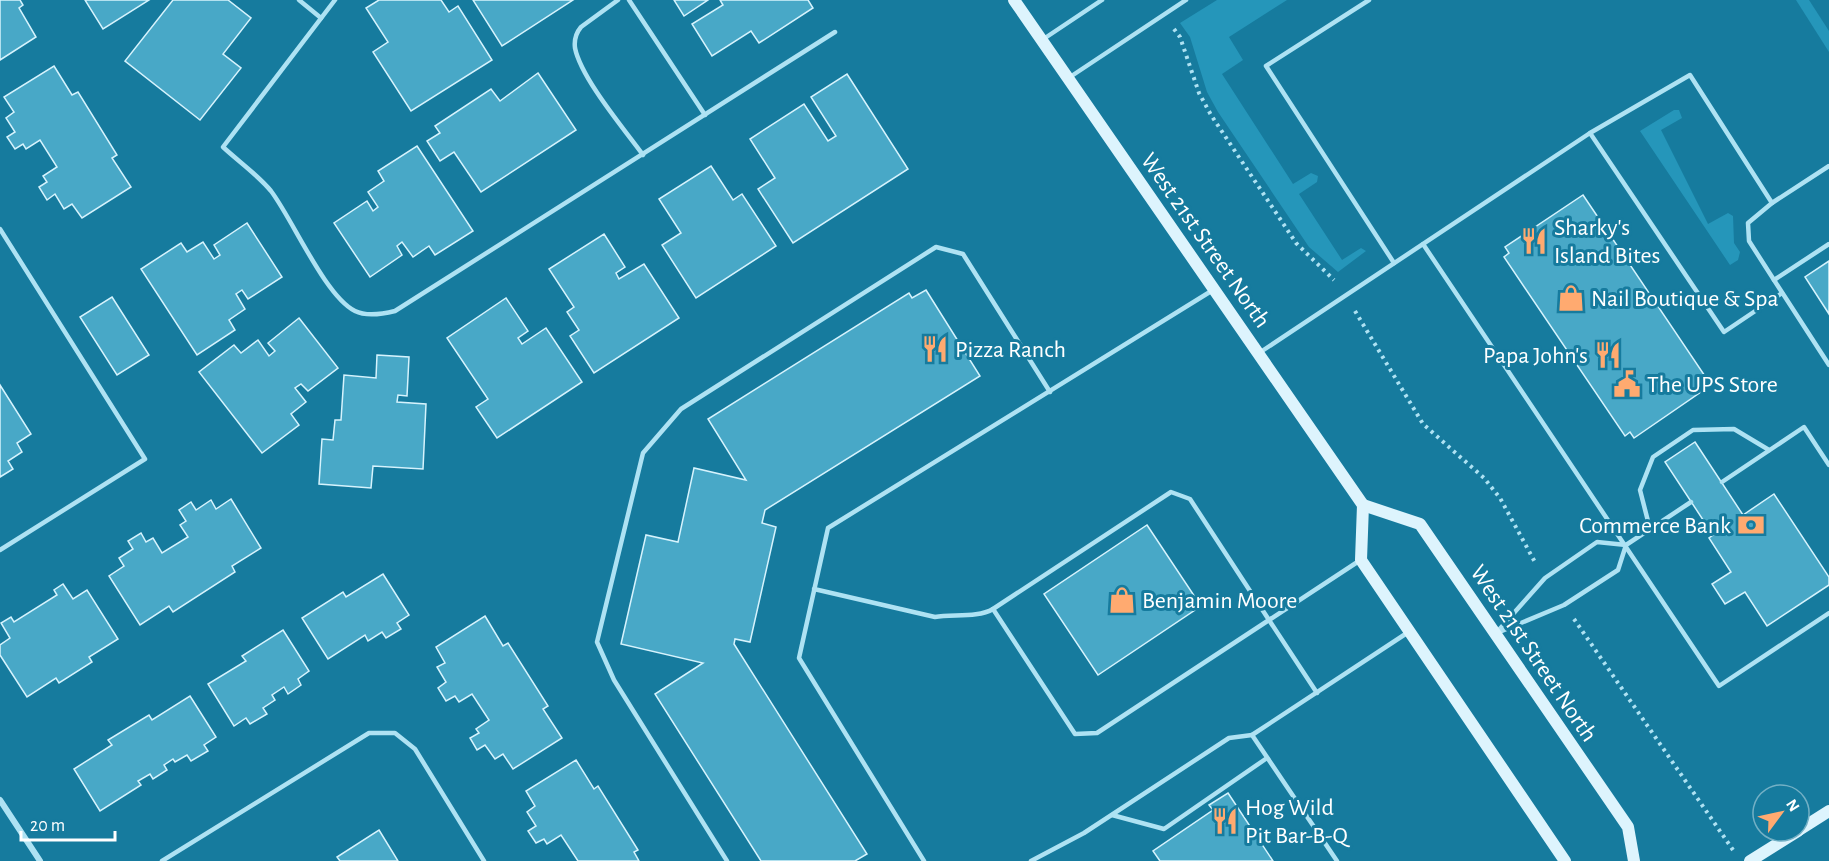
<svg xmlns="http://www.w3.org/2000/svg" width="1829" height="861" viewBox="0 0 1829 861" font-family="'Alegreya Sans',sans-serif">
<rect width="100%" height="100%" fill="#167b9e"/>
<g fill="#2596ba">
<path d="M1217 0H1287L1229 37 1243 60 1222 74 1293 184 1311 173 1318 176 1317 182 1299 194 1342 260 1361 248 1366 251 1338 272 1309 247 1218 112 1207 92 1190 37 1180 23Z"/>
<path d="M1796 0H1809L1829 31V52Z"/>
<path d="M1674 110H1679L1682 118 1661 130 1708 224 1728 213 1733 216 1734 243 1740 252 1738 260 1730 265 1640 131Z"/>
</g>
<g fill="#48a8c7" stroke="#d6f3fd" stroke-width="1.5">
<path d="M0 0H20L23 5 19 8 36 37 0 60Z"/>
<path d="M85 0H149L103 29Z"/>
<path d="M173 0H228L251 18 223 54 241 68 200 120 125 61Z"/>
<path d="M379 0H441L449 12 458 6 492 60 411 111 373 52 388 42 366 8Z"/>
<path d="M473 0H573L502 46Z"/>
<path d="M674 0H708L684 16Z"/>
<path d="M720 0H808L813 8 759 43 751 31 712 56 692 24 723 5Z"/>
<path d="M54 66 72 95 78 92 117 155 112 158 131 187 82 218 72 204 64 209 55 194 47 200 39 187 47 182 43 176 57 167 40 140 26 149 23 144 15 149 7 137 15 132 6 118 14 112 4 97Z"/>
<path d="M538 73 576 130 481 192 454 152 440 161 427 141 440 133 435 126 491 89 500 101Z"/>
<path d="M847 74 908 169 793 243 758 189 775 178 750 139 804 104 828 141 836 136 811 97Z"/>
<path d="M417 146 473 231 435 255 429 246 413 257 402 242 397 246 402 255 370 277 334 223 367 201 373 211 378 207 368 192 384 181 378 171Z"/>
<path d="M711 166 733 200 742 194 776 246 696 298 662 245 681 233 659 199Z"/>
<path d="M1583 195 1711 385 1634 438 1630 432 1625 436 1504 257 1509 253 1505 247Z"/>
<path d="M247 223 282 277 248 299 242 290 236 294 245 309 229 320 235 330 197 355 141 269 181 243 187 252 203 242 214 259 220 255 214 245Z"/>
<path d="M604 234 625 267 616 273 619 279 644 264 679 318 594 373 570 336 579 330 567 312 574 307 549 269Z"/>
<path d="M1829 261V314L1805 277Z"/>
<path d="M926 290 980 376 765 510 762 523 776 527 750 642 735 639 734 644 867 854 855 861H761L655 694 703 663 621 644 646 535 678 542 694 468 746 480 708 419 909 293 912 298Z"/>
<path d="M112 297 149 355 117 375 80 317Z"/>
<path d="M506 298 528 331 518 338 522 344 546 328 582 382 497 438 476 407 488 399 447 338Z"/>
<path d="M299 318 338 368 308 391 301 384 295 388 306 402 291 414 299 425 262 453 199 372 234 345 241 353 258 340 269 356 275 351 268 343Z"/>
<path d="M377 355 409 357 407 396 398 395 397 402 426 404 423 469 373 466 371 488 319 484 322 439 333 440 335 420H341L344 375 376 378Z"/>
<path d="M0 385 31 434 17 443 22 452 8 461 13 469 0 477Z"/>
<path d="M1695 442 1743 515 1774 494 1829 577V585L1767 626 1745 592 1725 604 1712 584 1731 572 1709 538 1713 535 1665 462Z"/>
<path d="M231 499 261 548 232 566 235 572 173 612 169 606 140 625 109 576 124 566 119 558 133 549 128 541 141 533 146 542 153 538 162 553 188 537 180 525 186 521 179 510 191 502 196 510 211 500 216 509Z"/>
<path d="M1147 525 1201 606 1098 675 1044 594Z"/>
<path d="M383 574 409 615 397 623 401 629 386 638 382 632 368 641 365 635 328 659 302 618 343 592 346 597Z"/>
<path d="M63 584 73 599 87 590 118 639 89 657 92 662 59 683 56 678 27 697 0 655V645L10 638 1 623 11 617 14 622 57 595 54 590Z"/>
<path d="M485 616 503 646 508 643 548 706 543 709 562 738 513 769 503 754 495 759 485 745 477 750 470 738 479 733 476 729 489 720 472 694 459 702 455 696 446 701 438 688 446 682 437 667 445 663 436 647Z"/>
<path d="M283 630 309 671 298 679 301 685 288 694 284 687 272 695 275 700 263 708 267 714 250 724 246 718 234 726 208 684 246 661 242 656Z"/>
<path d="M190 696 216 737 204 745 208 751 191 761 187 755 175 762 173 759 164 765 167 770 153 779 150 774 138 781 141 785 100 811 74 769 112 745 108 740 149 715 152 720Z"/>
<path d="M576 760 594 789 598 786 638 850 634 852 639 861H578L561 835 547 844 544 839 536 843 528 831 536 826 527 812 535 806 526 791Z"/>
<path d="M1228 793 1273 861H1160L1153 851 1213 810 1209 805Z"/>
<path d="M379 830 398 861H340L337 857Z"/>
</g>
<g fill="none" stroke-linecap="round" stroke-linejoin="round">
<g stroke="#aee2f3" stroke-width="4" stroke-dasharray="3 4.5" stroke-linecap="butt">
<path d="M1174 29 1180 37 1199 93 1211 115 1296 243 1334 280"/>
<path d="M1355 311 1423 424 1484 478 1500 498 1536 564"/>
<path d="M1574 619 1733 850"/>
</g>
<g stroke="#aee2f3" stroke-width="4.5">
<path d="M299 0 321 18"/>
<path d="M335 0 223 147C238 161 258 175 271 191 293 220 325 296 355 311 367 317 383 314 395 311L835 32"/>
<path d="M618 0 581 27C576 33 574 40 575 48 581 78 624 129 643 155"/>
<path d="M629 0 705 115"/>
<path d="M1369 0 1266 66 1394 263"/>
<path d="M1042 40 1102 0"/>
<path d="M1070 77 1186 0"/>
<path d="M1590 133 1724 332 1782 293"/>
<path d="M1772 203 1748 223 1749 241 1774 280"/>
<path d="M0 229 145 459 0 550"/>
<path d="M1423 244 1719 686 1829 613"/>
<path d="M1829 244 1774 280 1829 365"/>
<path d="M1259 353 1590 133 1690 75 1772 203 1829 166"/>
<path d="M1722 482 1804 427 1829 465"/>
<path d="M1171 492 1190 499 1269 620 1097 733 1075 734 993 609Z"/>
<path d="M1650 529 1640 490 1653 457 1693 430 1734 429 1769 450"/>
<path d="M814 589 935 617C953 614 978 618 993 609"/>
<path d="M1497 632 1545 578 1597 542 1626 545 1691 502"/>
<path d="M1497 633 1564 605 1618 570 1626 545"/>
<path d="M1317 693 1269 620 1359 561"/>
<path d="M1112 815 1164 829 1267 758"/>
<path d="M162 861 369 733H395L415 749 484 861"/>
<path d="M727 861 614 680 597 642 643 453 681 409 936 247 963 254 1050 392"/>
<path d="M924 861 799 658 828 528 1213 290"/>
<path d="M1031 861 1084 833 1229 738 1252 735"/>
<path d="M1337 861 1252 735 1407 633"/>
</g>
<path stroke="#aee2f3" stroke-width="6" d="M0 800 40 861"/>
<g stroke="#ddf4fd" stroke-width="12">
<path d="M1014 0 1363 505 1361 560 1565 861"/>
<path d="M1363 505 1420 524 1628 827 1634 861"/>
<path d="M1799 830 1829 811"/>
<path d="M1750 861 1798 831"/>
</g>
</g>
<defs>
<symbol id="restaurant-bare" viewBox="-9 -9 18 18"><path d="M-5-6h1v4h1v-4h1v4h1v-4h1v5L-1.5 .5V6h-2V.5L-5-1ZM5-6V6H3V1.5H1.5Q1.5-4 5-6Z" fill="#ffaa70" stroke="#167b9e" stroke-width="2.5" paint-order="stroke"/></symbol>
<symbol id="shop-bare" viewBox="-9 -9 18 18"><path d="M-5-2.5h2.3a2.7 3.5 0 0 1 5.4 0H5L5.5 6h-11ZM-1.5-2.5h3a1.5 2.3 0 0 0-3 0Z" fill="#ffaa70" stroke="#167b9e" stroke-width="2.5" paint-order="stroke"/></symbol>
<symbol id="civic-bare" viewBox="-9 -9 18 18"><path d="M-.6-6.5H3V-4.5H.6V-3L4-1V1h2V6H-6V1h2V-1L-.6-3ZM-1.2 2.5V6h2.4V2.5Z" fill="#ffaa70" stroke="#167b9e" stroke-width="2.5" paint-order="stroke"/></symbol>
<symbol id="bank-bare" viewBox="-9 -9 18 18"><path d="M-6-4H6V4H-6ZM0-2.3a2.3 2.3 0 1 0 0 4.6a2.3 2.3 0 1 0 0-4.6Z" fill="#ffaa70" stroke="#167b9e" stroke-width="2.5" paint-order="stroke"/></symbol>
</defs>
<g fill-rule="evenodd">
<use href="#restaurant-bare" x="1515" y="222" width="38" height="38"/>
<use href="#shop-bare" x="1552" y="279" width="38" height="38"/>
<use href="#restaurant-bare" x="916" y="330" width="38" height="38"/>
<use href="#restaurant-bare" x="1589" y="336" width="38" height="38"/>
<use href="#civic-bare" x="1608" y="365" width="38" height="38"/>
<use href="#bank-bare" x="1732" y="506" width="38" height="38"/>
<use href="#shop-bare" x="1103" y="581" width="38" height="38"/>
<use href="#restaurant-bare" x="1206" y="802" width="38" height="38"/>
</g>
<g text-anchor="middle" stroke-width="6" stroke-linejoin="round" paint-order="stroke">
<g font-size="24" fill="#fff" stroke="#167b9e" text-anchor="start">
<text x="1554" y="235">Sharky's<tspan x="1554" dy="28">Island Bites</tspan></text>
<text x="1591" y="306">Nail Boutique &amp; Spa</text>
<text x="955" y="357">Pizza Ranch</text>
<text x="1588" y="363" text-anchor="end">Papa John's</text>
<text x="1647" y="392">The UPS Store</text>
<text x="1731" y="533" text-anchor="end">Commerce Bank</text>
<text x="1142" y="608">Benjamin Moore</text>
<text x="1245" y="815">Hog Wild<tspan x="1245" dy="28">Pit Bar-B-Q</tspan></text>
</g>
<g font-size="24" fill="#fff" stroke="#167b9e">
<text transform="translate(1206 240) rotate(55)" y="8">West 21st Street North</text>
<text transform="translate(1534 653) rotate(56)" y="8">West 21st Street North</text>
</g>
</g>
<g transform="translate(1781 813) rotate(57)"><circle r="28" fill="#167b9e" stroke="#73b0c5" stroke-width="1.5"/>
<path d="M0-4.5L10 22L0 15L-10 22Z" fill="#ffaa70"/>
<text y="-9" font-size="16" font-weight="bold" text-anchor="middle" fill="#ffffff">N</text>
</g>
<path d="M21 831v9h94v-9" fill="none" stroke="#ffffff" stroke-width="3"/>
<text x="30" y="831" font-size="18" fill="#ffffff" stroke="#167b9e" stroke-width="4.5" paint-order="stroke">20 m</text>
</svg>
